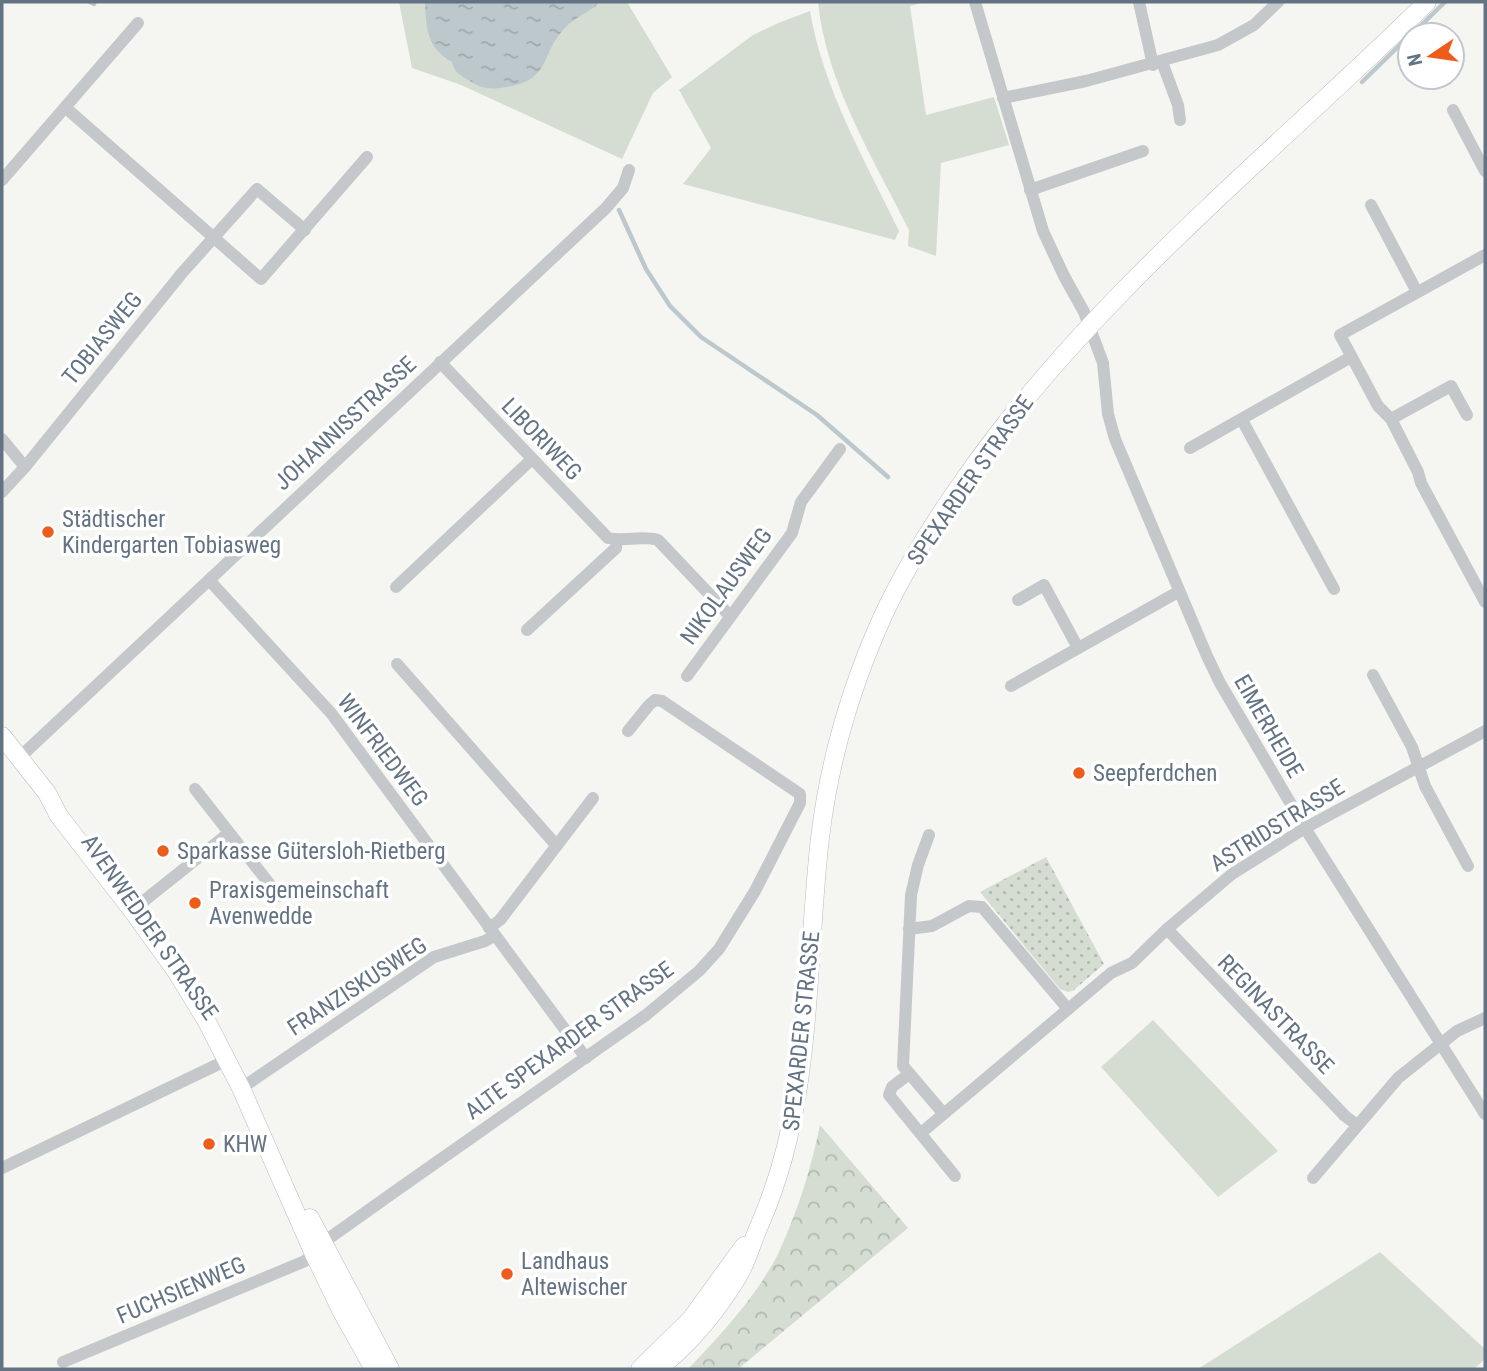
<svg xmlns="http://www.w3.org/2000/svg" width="1487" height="1371" viewBox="0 0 1487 1371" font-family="'Roboto Condensed',sans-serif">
<defs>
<pattern id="forest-crowns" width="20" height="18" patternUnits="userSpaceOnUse" patternTransform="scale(1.75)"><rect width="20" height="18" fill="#d5ddd2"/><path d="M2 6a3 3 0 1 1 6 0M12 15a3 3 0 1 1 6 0" fill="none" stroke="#b0b8b0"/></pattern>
<pattern id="park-dots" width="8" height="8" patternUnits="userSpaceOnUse" patternTransform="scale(1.75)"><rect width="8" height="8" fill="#d5ddd2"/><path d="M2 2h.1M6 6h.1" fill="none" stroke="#b0b8b0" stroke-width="1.8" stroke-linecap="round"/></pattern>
<pattern id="water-ripples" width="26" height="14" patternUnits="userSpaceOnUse" patternTransform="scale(1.75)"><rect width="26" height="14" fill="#bdc8cd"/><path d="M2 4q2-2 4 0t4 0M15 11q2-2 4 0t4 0" fill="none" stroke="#9da7ac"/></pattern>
</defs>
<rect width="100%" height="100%" fill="#f5f6f1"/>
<g fill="#d5ddd2">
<path d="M399 2H627L672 77 653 93 622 159 461 85 412 68Z"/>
<path d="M818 2H924L910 6 926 115 994 97 1009 145 941 163 936 256 908 246 909 230C873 158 826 83 818 2Z"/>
<path d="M810 11C823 89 865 160 899 231L895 240 683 184 711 148 679 90 753 35 778 23Z"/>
<path d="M1153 1020 1278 1151 1218 1197 1101 1067Z"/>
<path d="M1380 1252 1485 1349V1359L1474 1369H1198Z"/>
</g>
<path fill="url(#forest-crowns)" d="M820 1125 908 1228 738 1369H688C721 1334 756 1297 778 1254 797 1213 811 1169 820 1125Z"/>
<path fill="url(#park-dots)" d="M1046 857 1104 964 1074 990 1068 992 1060 989 980 892Z"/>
<path fill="url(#water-ripples)" d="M425 2H599L596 6C586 13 573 19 565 28 540 53 552 80 507 87 495 89 486 90 475 84 465 78 454 74 452 62 427 48 426 29 425 2Z"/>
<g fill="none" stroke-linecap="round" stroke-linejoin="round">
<g stroke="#bdc8cd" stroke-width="4.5">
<path d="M90 2 94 4"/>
<path d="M1411 35 1445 2"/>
<path d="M1362 82 1410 35"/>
<path d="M619 210 646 269 670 306 701 337 817 415 888 477"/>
</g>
<defs>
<g id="secondary">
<path d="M2 736 47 793 59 816 132 910 176 971 206 1020 241 1088 314 1254 342 1312 374 1369"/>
<path d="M310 1218 390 1369"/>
<path d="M640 1369 691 1319 744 1246"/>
<path d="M658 1369C689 1344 717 1311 738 1276 748 1260 752 1241 760 1224 814 1101 805 968 820 838 829 762 851 687 882 618 905 568 934 522 966 477 1093 296 1270 156 1427 2"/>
</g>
</defs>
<use href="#secondary" stroke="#b7bbc0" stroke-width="19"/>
<g stroke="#c5c8cb" stroke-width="12">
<path d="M975 2 1043 231 1064 276 1084 312 1103 363 1108 414 1115 439 1207 656 1220 683 1305 828 1485 1114"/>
<path d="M1139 2 1153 65"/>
<path d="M1162 62 1178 105 1180 120"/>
<path d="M1003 98 1086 81 1218 45 1254 25 1278 2"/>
<path d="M66 108 261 279 367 157"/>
<path d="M1453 110 1485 171"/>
<path d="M2 180 138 23"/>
<path d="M1030 190 1143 151"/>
<path d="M1371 205 1417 292"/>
<path d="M1485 255 1340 335 1378 406 1391 419 1418 472 1421 483 1485 602"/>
<path d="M440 362 608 538C625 542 641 535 658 540L730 616"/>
<path d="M1391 419 1451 386 1467 415"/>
<path d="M1242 420 1334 589"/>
<path d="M2 439 25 467"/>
<path d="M1190 448 1351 357"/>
<path d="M2 492 25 467 182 273 257 189 305 230"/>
<path d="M209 580 331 713 586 1058"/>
<path d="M396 587 532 459"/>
<path d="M1018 600 1044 585 1078 648"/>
<path d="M527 630 616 548 617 540"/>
<path d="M397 664 556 845"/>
<path d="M1373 675 1412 747 1425 786 1468 866"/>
<path d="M687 676 792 533 801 502 840 449"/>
<path d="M1011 686 1178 592"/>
<path d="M19 758 606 208 623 188 629 170"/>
<path d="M195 789 279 896"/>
<path d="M929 835 918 865 911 895 903 1066 943 1113"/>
<path d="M140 904 229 833"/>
<path d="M489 928 500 920 593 798"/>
<path d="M909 929 932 926 969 906 982 907 1068 1009"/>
<path d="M1167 929 1345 1116 1357 1125"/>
<path d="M909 1074 892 1087 889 1095 955 1176"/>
<path d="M249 1083 434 957 485 941 494 936"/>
<path d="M921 1133 1111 973 1132 963 1167 929 1232 874 1305 828 1485 731"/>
<path d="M2 1168 227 1060"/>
<path d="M1313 1178 1398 1078 1457 1031 1485 1018"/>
<path d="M63 1362 305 1261 328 1239 397 1190 646 1015 699 971 719 949 755 891 800 803V794L662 701 655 700 649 705 628 731"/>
</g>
<use href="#secondary" stroke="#fff" stroke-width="18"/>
</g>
<g fill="#ed5c1a" stroke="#fff" stroke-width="2.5">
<circle cx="48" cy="532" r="7"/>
<circle cx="1079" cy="773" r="7"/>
<circle cx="163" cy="851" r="7"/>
<circle cx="195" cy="903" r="7"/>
<circle cx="209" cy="1144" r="7"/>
<circle cx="507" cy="1274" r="7"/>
</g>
<g text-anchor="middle" stroke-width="7" stroke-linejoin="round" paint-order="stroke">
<g font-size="23" fill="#637384" stroke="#fff">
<text transform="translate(102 338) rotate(-51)" y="8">TOBIASWEG</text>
<text transform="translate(345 423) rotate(-43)" y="8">JOHANNISSTRASSE</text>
<text transform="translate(542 439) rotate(46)" y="8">LIBORIWEG</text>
<text transform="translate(970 480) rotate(-55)" y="8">SPEXARDER STRASSE</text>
<text transform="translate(726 586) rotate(-54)" y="8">NIKOLAUSWEG</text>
<text transform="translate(1269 726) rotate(60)" y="8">EIMERHEIDE</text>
<text transform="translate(383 750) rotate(53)" y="8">WINFRIEDWEG</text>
<text transform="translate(1277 825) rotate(-32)" y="8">ASTRIDSTRASSE</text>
<text transform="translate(150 927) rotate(55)" y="8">AVENWEDDER STRASSE</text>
<text transform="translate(357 986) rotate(-33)" y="8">FRANZISKUSWEG</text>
<text transform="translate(1276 1014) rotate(46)" y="8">REGINASTRASSE</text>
<text transform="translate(801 1031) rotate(-84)" y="8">SPEXARDER STRASSE</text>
<text transform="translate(569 1040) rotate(-36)" y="8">ALTE SPEXARDER STRASSE</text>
<text transform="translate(181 1290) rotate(-23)" y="8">FUCHSIENWEG</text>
</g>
<g font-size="23" fill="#637384" stroke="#fff" text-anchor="start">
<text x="62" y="527">Städtischer<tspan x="62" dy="26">Kindergarten Tobiasweg</tspan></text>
<text x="1093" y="781">Seepferdchen</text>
<text x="177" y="859">Sparkasse Gütersloh-Rietberg</text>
<text x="209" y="898">Praxisgemeinschaft<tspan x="209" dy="26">Avenwedde</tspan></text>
<text x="223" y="1152">KHW</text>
<text x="521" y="1269">Landhaus<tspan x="521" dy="26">Altewischer</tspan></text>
</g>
</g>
<rect width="1487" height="1371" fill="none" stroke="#637384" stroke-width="7"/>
<g transform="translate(1431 56) rotate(257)"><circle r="33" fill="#ffffff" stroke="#c1c7ce" stroke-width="2"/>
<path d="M0-5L12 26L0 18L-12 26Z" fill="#ed5c1a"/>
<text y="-10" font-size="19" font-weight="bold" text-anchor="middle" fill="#637384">N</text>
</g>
</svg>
